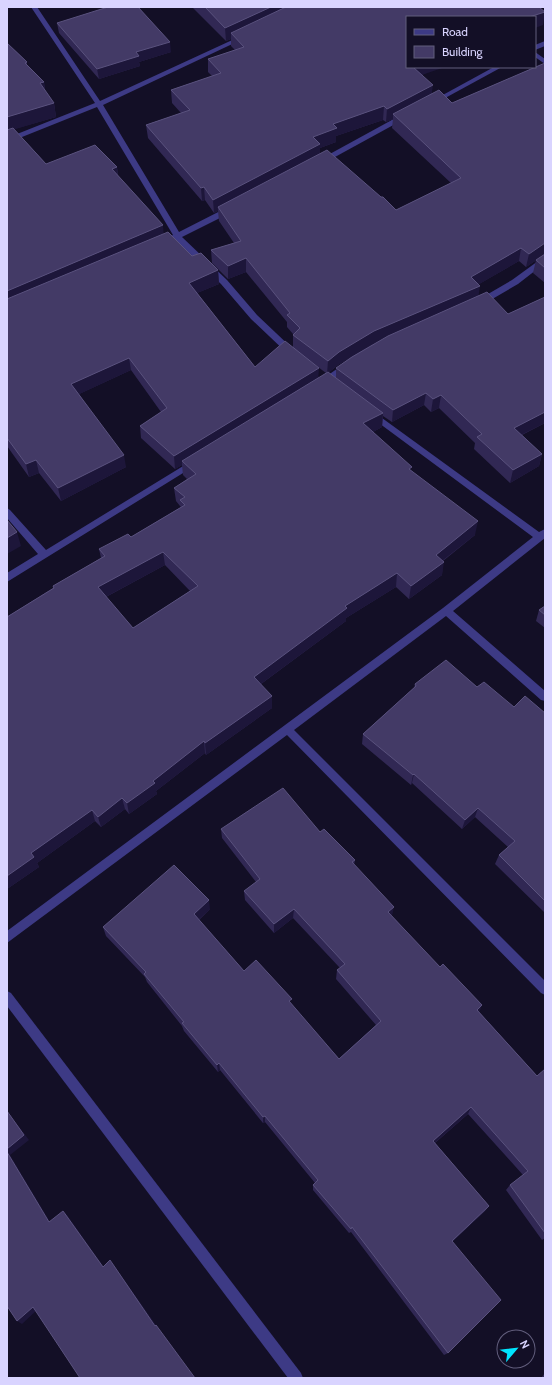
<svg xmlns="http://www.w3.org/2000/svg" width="552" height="1385" viewBox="0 0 552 1385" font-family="Cabin,sans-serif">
<rect width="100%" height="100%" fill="#130f26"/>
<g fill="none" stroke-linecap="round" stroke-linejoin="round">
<g fill="#3d3a85" fill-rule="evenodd">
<path d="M31 7H37L100 101 241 36H245V38L103 105 179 232 228 207H234V211L182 237 227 280 257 315 295 351 296 353 295 355H289L251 319 221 284 176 240 169 241V237L173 235 97 107 7 143V138L95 103Z"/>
<path d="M545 41V46L535 50V45Z"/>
<path d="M535 52 545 59V64L535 57Z"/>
<path d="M494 67H502L436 103 430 102Z"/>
<path d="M401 115H404L408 117 324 163H318L317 161Z"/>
<path d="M545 256V263L518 284 482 305H476V301L512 280Z"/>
<path d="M347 362 351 365 350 367 324 386H318L317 384 318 382Z"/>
<path d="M371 410 539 532 545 529V538L453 611 545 691V701L541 700 446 616 294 730 545 981V995L541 993 287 735 7 943V931L443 608 533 537 368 415 367 413Z"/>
<path d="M193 460 197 463 196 465 7 582V573L38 554 7 518V508L10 510 46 550Z"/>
<path d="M7 991 11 993 301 1373 303 1378H288L7 1006Z"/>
</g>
</g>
<g fill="#312854" fill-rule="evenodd">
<path d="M192 7H539L543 25 535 17 422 75 432 94 452 103 545 63V283L533 273 536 260 541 257 526 267 519 261 479 284 478 296 508 314 545 297V423L522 435 542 454 539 466 510 483 474 449 475 443 439 408 431 412 424 405 392 422 383 416 382 427 373 432 475 535 443 561 442 575 409 599 396 587 346 618V621L261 684 272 708 206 755 205 753 156 791 157 794 129 814 125 809 101 827 95 821 37 863 39 867 7 889V617L53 588V586L101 558 99 549 131 537 181 507 180 506 176 501 174 488 187 479 183 475 182 465 175 469 141 438 140 426 161 412 131 370 79 394 126 467 61 501 39 473 29 477 7 446V43L27 62V65L44 82 45 91 54 103 56 117 14 129 46 164 117 167 118 176 163 234 192 256 218 270 219 284 197 293 255 367 293 347V334L287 327V322L246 272 228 279 212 263 211 250 234 243 219 221 218 211 214 213 205 200 202 201 148 138 146 125 181 113 172 103 171 90 212 76 208 72V59L235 50 231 46V39L226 41ZM393 119 392 128 451 183 396 210 381 197 320 153V148L336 142V136L383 120 386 122ZM377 342 353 356 373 344ZM351 357 336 368V378L328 373 338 365ZM310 361 326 373 319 378ZM165 565 190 591 133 628 106 597Z"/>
<path d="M57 23 171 52 139 62 140 66 99 79 59 33Z"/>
<path d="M545 606V628L536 621 539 610Z"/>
<path d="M415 684 477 687 514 707 545 713V913L495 864 499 855 508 847 475 817 462 829 412 783 411 785 362 744 363 734 414 688Z"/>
<path d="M221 829 320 832 355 860 354 865 392 916 537 1076 545 1069V1238L542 1240 506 1190 510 1185 523 1175 468 1114 435 1143 489 1206 485 1211 453 1241 448 1353 444 1355 351 1232 349 1233 313 1190V1185L315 1183 265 1122 263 1123 220 1070 218 1072 184 1031 182 1026 147 982 145 977 106 936 103 927 210 909 199 920 244 971 291 1004 339 1059 376 1025 336 979 337 970 340 968 293 918 274 933 245 900 244 891 256 882 222 838Z"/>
<path d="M545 1373V1378H541Z"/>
</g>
<g fill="#1d163a">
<path d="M271 7H299L231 33V39L226 41 225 28Z"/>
<path d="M545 12 543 25 535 28V17H529Z"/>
<path d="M170 42 171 52 139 62 140 66 99 79 97 69 136 52Z"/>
<path d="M412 67H445L410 79Z"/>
<path d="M44 82 46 95 40 83Z"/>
<path d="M433 85 431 98 393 114V119L386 122 387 109Z"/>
<path d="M54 103 56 117 9 131 7 137V117Z"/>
<path d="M384 106 383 120 336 136V142L320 148V157L218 207V211L214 213 213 200 313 137 333 124Z"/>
<path d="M117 167 118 180 112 169Z"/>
<path d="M204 187 205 200 202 201 201 188Z"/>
<path d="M163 225 164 239 7 305V291Z"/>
<path d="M545 233V251L544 255 526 267 529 254Z"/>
<path d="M521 248 519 261 469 290 471 277Z"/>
<path d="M246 258V272L228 279V266Z"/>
<path d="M218 270 219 284 190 296 189 283Z"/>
<path d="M480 286 478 299 373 344 338 365 327 374 328 361 339 352 374 331Z"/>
<path d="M129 358 131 370 73 397 71 384Z"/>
<path d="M319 368 318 381 182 461V465L175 469 174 456Z"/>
<path d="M426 393 424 405 392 422 393 410Z"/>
<path d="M441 395 439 408 431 412 433 399Z"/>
<path d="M545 412V423L511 440 514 428Z"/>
<path d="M383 413 382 427 362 438 363 423Z"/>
<path d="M542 454 539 466 510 483 513 470Z"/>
<path d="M124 455 126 467 61 501 58 488Z"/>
<path d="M36 460 39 473 29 477 26 464Z"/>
<path d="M478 521 475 535 433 568 436 555Z"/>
<path d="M17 532 21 546 7 554V538Z"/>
<path d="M163 552 165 565 100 600 98 587Z"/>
<path d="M444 562 442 575 409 599 411 586Z"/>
<path d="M397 573 396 587 346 618V621L254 689V677L345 606Z"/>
<path d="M272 696V708L206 755 205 743Z"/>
<path d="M204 741 205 753 156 791 157 794 129 814 127 803 153 781Z"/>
<path d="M414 774 412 783 411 785 413 775Z"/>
<path d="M122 798 125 809 101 827 98 817Z"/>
<path d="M478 808 475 817 462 829 465 820Z"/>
<path d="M92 810 95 821 37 863 39 867 7 889V876L31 853Z"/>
<path d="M209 900 210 909 195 923 194 914Z"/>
<path d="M394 907 392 916 388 912Z"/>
<path d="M294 909 293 918 274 933V924Z"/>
<path d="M482 1005 479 1013 477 1010Z"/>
<path d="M219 1063 220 1070 218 1072 217 1065Z"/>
<path d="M471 1107 468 1114 430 1147 433 1141Z"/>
<path d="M7 1111 29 1140 10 1155 53 1227 49 1222 7 1152Z"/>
<path d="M265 1116V1122L263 1123V1117Z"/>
<path d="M489 1206 485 1211 449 1245 452 1241Z"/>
<path d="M63 1211 67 1215 106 1270 103 1267Z"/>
<path d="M110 1260 113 1264 158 1328 155 1326Z"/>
<path d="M33 1307 37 1310 22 1324 17 1321Z"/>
</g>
<g fill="#433a66" stroke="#5a527e" fill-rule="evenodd">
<path d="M108 7H138L170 42 136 52 139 56 97 69 57 23Z"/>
<path d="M205 7H271L225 28Z"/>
<path d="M286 7H539L545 12 529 17H407V67H413L433 85 387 109 384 106 333 124 337 128 313 137 320 144 213 200 204 187 201 188 146 125 190 110 171 90 221 73 208 59 244 47 231 33Z"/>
<path d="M7 43 27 62 25 63 44 82 40 83 54 103 7 117Z"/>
<path d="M545 63V243L529 254 521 248 471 277 480 286 374 331 339 352 328 361 293 335 300 328 287 315 290 313 246 258 228 266 211 250 241 241 218 207 327 150 381 197H383L396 210 461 178 393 114 439 90 452 103Z"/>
<path d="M13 128 46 164 95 145 117 167 112 169 163 225 7 291V130Z"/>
<path d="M168 232 192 256 201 253 218 270 189 283 255 367 285 341 319 368 174 456 140 426 167 408 129 358 71 384 124 455 58 488 36 460 26 464 7 438V299Z"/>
<path d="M545 254V268L536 260Z"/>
<path d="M487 292 508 314 545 297V412L514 428 542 454 513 470 477 437 482 434 441 395 433 399 426 393 393 410 336 368 352 357 388 336Z"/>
<path d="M328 372 383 413 363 423 412 467 409 469 478 521 436 555 444 562 411 586 397 573 345 606 347 608 254 677 272 696 205 743 204 741 153 781 155 783 127 803 122 798 98 817 92 810 31 853 34 857 7 876V617L54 588 53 586 105 556 99 549 128 534 131 537 185 505 180 500 185 497 174 488 196 474 182 461ZM163 552 198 586 133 628 98 587Z"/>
<path d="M7 520 17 532 7 538Z"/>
<path d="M545 606V615L539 610Z"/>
<path d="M446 660 477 687 484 682 514 707 525 696 545 713V901L499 855 515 841 478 808 465 820 414 774 413 775 363 734 416 686 415 684Z"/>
<path d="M283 788 320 832 324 829 355 860 352 862 394 907 388 912 440 967 443 964 482 1005 477 1010 537 1076 545 1069V1233L510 1185 528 1171 471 1107 433 1141 489 1206 452 1241 501 1300 448 1353 352 1227 351 1229 313 1185 318 1180 265 1116 263 1117 219 1063 217 1065 182 1023 184 1022 144 974 146 972 103 927 174 865 209 900 194 914 244 971 256 960 292 999 289 1001 339 1059 381 1021 337 970 345 964 294 909 274 924 244 891 260 879 221 829Z"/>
<path d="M7 1111 24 1135 7 1149Z"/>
<path d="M7 1152 49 1222 63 1211 103 1267 110 1260 155 1326 156 1325 195 1378H80L33 1307 17 1321 7 1306Z"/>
</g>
<rect width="552" height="1385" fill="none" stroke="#d9d4ff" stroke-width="16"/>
<rect x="406" y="16" width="130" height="52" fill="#130f26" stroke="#625e7d"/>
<rect x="414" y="29" width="20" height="6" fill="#3d3a85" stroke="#625e7d"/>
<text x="442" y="36" font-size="12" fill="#d9d4ff">Road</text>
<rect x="414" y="46" width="20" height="12" fill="#433a66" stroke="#625e7d"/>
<text x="442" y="56" font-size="12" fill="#d9d4ff">Building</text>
<g transform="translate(516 1349) rotate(62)"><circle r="19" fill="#130f26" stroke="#625e7d"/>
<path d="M0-3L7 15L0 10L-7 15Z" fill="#00e5ff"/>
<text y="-6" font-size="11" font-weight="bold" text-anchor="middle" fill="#d9d4ff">N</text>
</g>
</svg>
